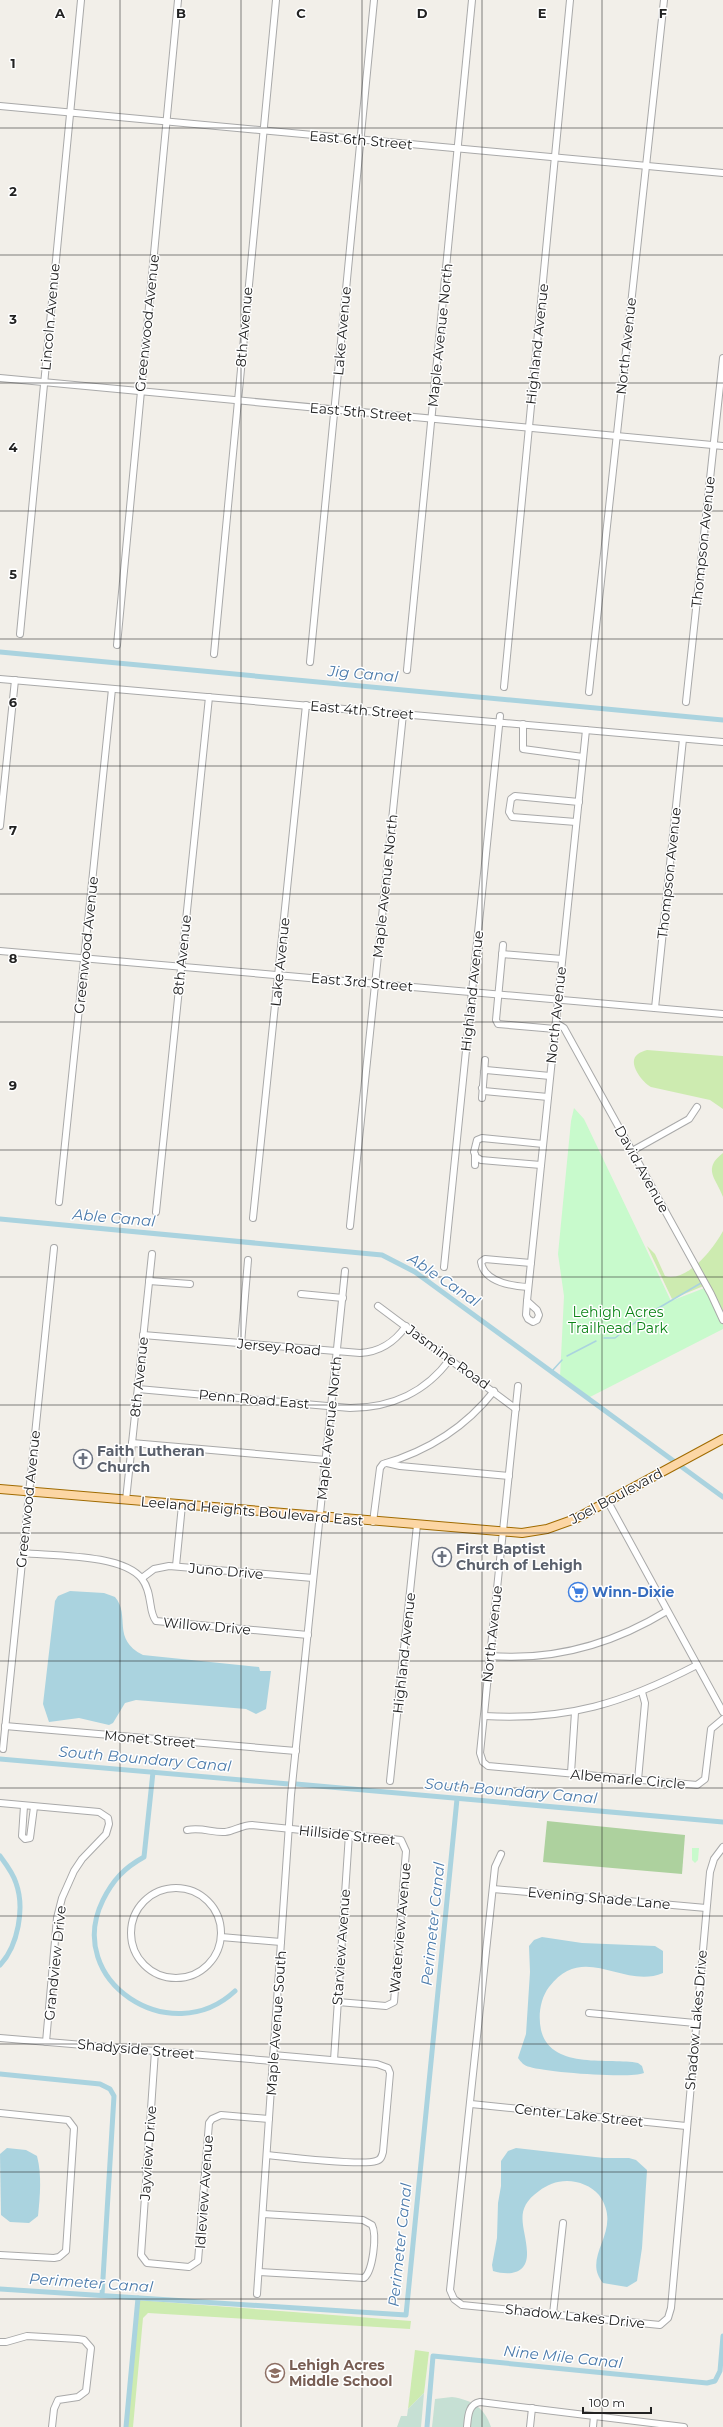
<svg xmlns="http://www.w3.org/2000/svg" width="723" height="2427" viewBox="0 0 723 2427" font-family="Montserrat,sans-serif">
<rect width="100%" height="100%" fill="#f2efe9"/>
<g fill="#cdebb0">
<path d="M647 1050 723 1056V1109L710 1100 651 1087C643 1083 626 1062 638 1054 640 1052 644 1051 647 1050Z"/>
<path d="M723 1153V1197C716 1178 702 1169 723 1153Z"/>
<path d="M723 1231V1315L706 1285 672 1299 647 1246 655 1254 665 1276C687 1283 714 1248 723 1231Z"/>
<path d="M137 2300 411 2321 410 2329 148 2313 143 2318 133 2427H125Z"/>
<path d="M415 2350 429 2352 424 2393 408 2409Z"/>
</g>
<path fill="#add19e" d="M547 1821 685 1835 682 1874 543 1862Z"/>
<g fill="#c6e0d4">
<path d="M424 2393 421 2427H397L401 2416H407L408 2409Z"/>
<path d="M452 2397C472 2400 484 2407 491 2427H432L435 2399Z"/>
</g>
<g fill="#c8facc">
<path d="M574 1108 584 1119 671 1301 707 1287 723 1320V1329L588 1398 560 1377 564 1296 558 1254 571 1121Z"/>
<path d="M692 1848H699L698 1860 695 1863 692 1860Z"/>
</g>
<g fill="#aad3df">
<path d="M70 1591 104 1593 115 1597C131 1616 111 1639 143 1655L259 1667 260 1671H271L266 1709 256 1714 246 1709 136 1700 125 1703 113 1723 109 1725 79 1718 49 1722 43 1704 55 1601 58 1596Z"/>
<path d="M542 1937 582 1943 655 1946 663 1951V1973C623 1990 584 1941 549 1987 540 1999 538 2016 541 2030 551 2071 610 2057 638 2063L642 2066 644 2073C630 2079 545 2072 530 2067 524 2066 521 2062 518 2058L526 2034 530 1972 529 1946 534 1940Z"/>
<path d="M7 2148 26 2150 37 2156C42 2175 40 2196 38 2216L29 2223 10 2222 1 2215 0 2154Z"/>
<path d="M516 2148 604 2158H629L636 2160 647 2170 642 2248 637 2281 627 2287 603 2283C580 2255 625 2231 599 2195 591 2186 579 2181 567 2181 556 2181 547 2185 539 2191 512 2210 526 2227 527 2252 528 2274 510 2276 493 2271L492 2265 497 2238 498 2203 501 2186V2161L508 2151Z"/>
</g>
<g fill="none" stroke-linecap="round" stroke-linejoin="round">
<g stroke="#aad3df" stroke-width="1.5">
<path d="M650 1313 701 1283"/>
<path d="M604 1338H615L645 1315"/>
<path d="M567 1356 596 1341"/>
<path d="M552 1371 562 1360"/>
</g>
<g stroke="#aad3df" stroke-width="5">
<path d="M0 652 723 720"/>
<path d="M0 1219 382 1255 415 1272 723 1497"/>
<path d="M0 1759 289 1784"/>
<path d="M153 1772 144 1857C124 1868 113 1880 103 1900 63 1981 171 2051 235 1991"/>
<path d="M296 1784 723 1822"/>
<path d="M0 1856C6 1864 13 1873 16 1883 25 1908 18 1946 0 1965"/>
<path d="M0 2074 100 2084 110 2089 114 2096 102 2295"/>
<path d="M0 2289 406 2315 457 1799"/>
<path d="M126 2427 138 2298"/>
<path d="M427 2427 433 2356 707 2383 715 2381 720 2371 723 2336"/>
</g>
<defs>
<g id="minor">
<path d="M0 106 723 173"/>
<path d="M0 378 723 446"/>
<path d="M20 634 81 0"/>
<path d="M117 645 178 0"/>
<path d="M214 654 276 0"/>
<path d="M310 662 374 0"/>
<path d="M407 670 472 0"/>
<path d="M0 679 723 742"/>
<path d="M504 687 570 0"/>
<path d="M589 692 664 0"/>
<path d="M686 702 723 358"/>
<path d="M523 724V749L583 757"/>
<path d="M576 822 512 817 509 812 511 799 515 796 579 802"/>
<path d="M0 826 15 680"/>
<path d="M503 945 496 1020 498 1024 555 1029"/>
<path d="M0 951 723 1014"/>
<path d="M502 954 562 959"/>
<path d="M655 1008 683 739"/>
<path d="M556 1023 564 1028 711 1294 723 1320"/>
<path d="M484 1072 486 1070 550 1076"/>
<path d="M482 1088 484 1091 548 1097"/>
<path d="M482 1098 485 1060"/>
<path d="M632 1151 689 1119 697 1107"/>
<path d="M475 1165V1155"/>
<path d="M541 1165 481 1160 476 1157 474 1152 477 1140 482 1138 543 1144"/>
<path d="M59 1202 112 689"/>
<path d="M156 1212 209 697"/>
<path d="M253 1218 306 705"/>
<path d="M350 1226 403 714"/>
<path d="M444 1267 500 716"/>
<path d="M149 1281 190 1284"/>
<path d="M528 1287C512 1286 484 1282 481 1262L485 1259 531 1263"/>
<path d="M301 1294 343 1298"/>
<path d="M527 1301 586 730"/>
<path d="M527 1301 537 1310 539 1315 537 1320 533 1322 528 1319 526 1315Z"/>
<path d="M378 1306 516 1409"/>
<path d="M143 1335 360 1353C380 1352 394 1343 406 1326"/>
<path d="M241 1344 248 1260"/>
<path d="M518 1386 480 1753 483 1762 488 1766 697 1785 705 1779 711 1729 723 1719"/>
<path d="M138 1389 350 1408C391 1408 426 1392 450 1359"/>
<path d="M132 1443 326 1460"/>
<path d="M387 1463 400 1466 509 1476"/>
<path d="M126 1500 152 1254"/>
<path d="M608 1502 723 1712"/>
<path d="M373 1522 380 1468 383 1464C428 1451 465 1428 494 1391"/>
<path d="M23 1553C54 1556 123 1554 142 1579 153 1593 148 1612 156 1621L308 1635"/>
<path d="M176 1566 182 1505"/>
<path d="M142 1578 154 1569 169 1566 313 1578"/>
<path d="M490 1656C554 1661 613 1644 667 1611"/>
<path d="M484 1716C567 1721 624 1703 697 1665"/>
<path d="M5 1726 296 1751"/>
<path d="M3 1749 54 1248"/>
<path d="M571 1773 575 1712"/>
<path d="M638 1780 645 1703 642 1692"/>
<path d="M390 1781 417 1525"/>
<path d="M0 1803 99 1812 108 1818 109 1824 106 1834 82 1859 74 1871 62 1898 57 1918 46 2042"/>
<path d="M24 1806 22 1836 25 1839 30 1838 34 1807"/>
<path d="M187 1830C203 1827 212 1833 225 1832 234 1831 242 1825 252 1825L401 1840 406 1851 394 2002 386 2006 338 2002"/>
<path d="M501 1854 495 1867 450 2290 454 2299 462 2305 660 2325 668 2318 671 2308 710 1872 714 1859 723 1847"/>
<circle cx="176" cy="1933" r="45"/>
<path d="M493 1889 706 1908"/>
<path d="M221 1937 281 1942"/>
<path d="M589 2013 695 2023"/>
<path d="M0 2038 273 2061"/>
<path d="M155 2051 141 2255 147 2263 189 2267 198 2261 209 2123 212 2119 221 2115 269 2119"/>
<path d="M334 2060 349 1834"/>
<path d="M471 2104 686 2126"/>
<path d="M0 2113 68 2120 74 2128 66 2251 59 2257 54 2258 0 2255"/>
<path d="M267 2155C286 2157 363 2166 376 2161 381 2160 382 2156 383 2152L390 2073 388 2068 377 2064 273 2055"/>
<path d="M259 2272 364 2278C373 2271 377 2235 372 2225L363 2220 263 2214"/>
<path d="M257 2294 291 1795 345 1271"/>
<path d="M553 2314 563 2223"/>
<path d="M0 2342H6L27 2336 78 2339 84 2340 91 2348 86 2391 78 2397 58 2400 54 2409 52 2427"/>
<path d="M467 2427C468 2417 468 2404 480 2402L684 2427"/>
<path d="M530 2427 532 2408"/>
<path d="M593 2427 594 2416"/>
</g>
<path id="major" d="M0 1489 522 1533 547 1529 575 1519 723 1439"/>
</defs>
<use href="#minor" stroke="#a9a9a9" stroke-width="8"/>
<use href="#major" stroke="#a06b00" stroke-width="10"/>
<use href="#minor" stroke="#fff" stroke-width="6"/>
<use href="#major" stroke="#fcd6a4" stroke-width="8"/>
</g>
<path fill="none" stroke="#222" stroke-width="1" stroke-opacity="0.55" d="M120 0V2427M241 0V2427M362 0V2427M482 0V2427M602 0V2427M0 128H723M0 255H723M0 383H723M0 511H723M0 639H723M0 766H723M0 894H723M0 1022H723M0 1150H723M0 1277H723M0 1405H723M0 1533H723M0 1661H723M0 1788H723M0 1916H723M0 2044H723M0 2172H723M0 2299H723"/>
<defs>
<symbol id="church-ring" viewBox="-11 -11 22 22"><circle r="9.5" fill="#fff" stroke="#6b7280" stroke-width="1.5"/><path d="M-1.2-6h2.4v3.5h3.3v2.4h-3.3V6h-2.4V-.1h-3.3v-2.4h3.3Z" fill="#6b7280"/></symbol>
<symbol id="supermarket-ring" viewBox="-11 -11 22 22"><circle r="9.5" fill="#fff" stroke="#3f7fe0" stroke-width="1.5"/><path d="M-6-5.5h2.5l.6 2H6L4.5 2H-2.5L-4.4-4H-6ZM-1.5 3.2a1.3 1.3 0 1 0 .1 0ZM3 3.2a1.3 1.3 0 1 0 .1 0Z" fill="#3f7fe0"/></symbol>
<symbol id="school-ring" viewBox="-11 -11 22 22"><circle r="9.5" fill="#fff" stroke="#8d6e63" stroke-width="1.5"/><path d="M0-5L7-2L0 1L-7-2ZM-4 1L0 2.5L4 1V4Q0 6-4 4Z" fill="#8d6e63"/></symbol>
</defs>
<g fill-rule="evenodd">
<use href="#church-ring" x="72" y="1448" width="22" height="22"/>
<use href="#church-ring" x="431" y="1546" width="22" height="22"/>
<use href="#supermarket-ring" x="567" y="1581" width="22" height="22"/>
<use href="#school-ring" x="264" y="2362" width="22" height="22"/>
</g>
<g text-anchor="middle" stroke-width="3" stroke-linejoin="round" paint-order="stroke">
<g font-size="14" fill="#222" stroke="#fff">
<text transform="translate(361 140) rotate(5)" y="5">East 6th Street</text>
<text transform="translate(50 317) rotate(-85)" y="5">Lincoln Avenue</text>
<text transform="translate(147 323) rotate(-84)" y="5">Greenwood Avenue</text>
<text transform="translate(244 327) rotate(-85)" y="5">8th Avenue</text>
<text transform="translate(342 331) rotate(-85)" y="5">Lake Avenue</text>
<text transform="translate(440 335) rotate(-84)" y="5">Maple Avenue North</text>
<text transform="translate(537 344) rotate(-84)" y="5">Highland Avenue</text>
<text transform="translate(626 346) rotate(-84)" y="5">North Avenue</text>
<text transform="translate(361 412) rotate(5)" y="5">East 5th Street</text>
<text transform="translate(703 542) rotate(-84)" y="5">Thompson Avenue</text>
<text transform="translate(362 710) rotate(5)" y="5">East 4th Street</text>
<text transform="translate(669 873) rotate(-84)" y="5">Thompson Avenue</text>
<text transform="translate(385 886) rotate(-84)" y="5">Maple Avenue North</text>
<text transform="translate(86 945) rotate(-84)" y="5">Greenwood Avenue</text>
<text transform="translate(182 955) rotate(-84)" y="5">8th Avenue</text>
<text transform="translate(280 962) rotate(-84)" y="5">Lake Avenue</text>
<text transform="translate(362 982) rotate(5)" y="5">East 3rd Street</text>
<text transform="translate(472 991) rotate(-84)" y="5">Highland Avenue</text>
<text transform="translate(556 1015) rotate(-84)" y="5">North Avenue</text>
<text transform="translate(642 1169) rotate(61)" y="5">David Avenue</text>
<text transform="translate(279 1347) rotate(5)" y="5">Jersey Road</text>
<text transform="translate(448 1357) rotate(36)" y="5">Jasmine Road</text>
<text transform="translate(139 1377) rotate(-84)" y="5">8th Avenue</text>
<text transform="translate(254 1399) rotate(5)" y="5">Penn Road East</text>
<text transform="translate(329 1428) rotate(-84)" y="5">Maple Avenue North</text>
<text transform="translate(616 1496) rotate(-28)" y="5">Joel Boulevard</text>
<text transform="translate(28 1499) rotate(-84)" y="5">Greenwood Avenue</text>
<text transform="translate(252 1511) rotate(5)" y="5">Leeland Heights Boulevard East</text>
<text transform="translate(226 1571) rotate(5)" y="5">Juno Drive</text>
<text transform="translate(207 1626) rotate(5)" y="5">Willow Drive</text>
<text transform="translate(492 1634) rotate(-84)" y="5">North Avenue</text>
<text transform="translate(404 1653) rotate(-84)" y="5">Highland Avenue</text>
<text transform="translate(150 1739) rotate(5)" y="5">Monet Street</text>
<text transform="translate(628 1779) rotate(5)" y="5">Albemarle Circle</text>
<text transform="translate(347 1835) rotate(6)" y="5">Hillside Street</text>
<text transform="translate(599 1898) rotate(5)" y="5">Evening Shade Lane</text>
<text transform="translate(400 1928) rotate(-85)" y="5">Waterview Avenue</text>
<text transform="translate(341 1947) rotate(-86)" y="5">Starview Avenue</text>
<text transform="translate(55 1963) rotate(-84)" y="5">Grandview Drive</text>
<text transform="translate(696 2020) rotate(-85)" y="5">Shadow Lakes Drive</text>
<text transform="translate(276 2023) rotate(-86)" y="5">Maple Avenue South</text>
<text transform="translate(136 2049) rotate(5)" y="5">Shadyside Street</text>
<text transform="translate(579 2115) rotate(6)" y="5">Center Lake Street</text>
<text transform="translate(148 2153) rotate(-86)" y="5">Jayview Drive</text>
<text transform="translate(204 2192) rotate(-86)" y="5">Idleview Avenue</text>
<text transform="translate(575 2316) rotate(6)" y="5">Shadow Lakes Drive</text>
</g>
<g font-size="14" fill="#0c8416" stroke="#fff">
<text x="618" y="1317">Lehigh Acres<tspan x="618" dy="16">Trailhead Park</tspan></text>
</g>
<g font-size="14" font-weight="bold" fill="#5b616d" stroke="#fff" text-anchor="start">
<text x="97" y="1456">Faith Lutheran<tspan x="97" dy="16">Church</tspan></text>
<text x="456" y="1554">First Baptist<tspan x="456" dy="16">Church of Lehigh</tspan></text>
</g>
<g font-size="14" font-weight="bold" fill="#366cbe" stroke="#fff" text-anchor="start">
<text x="592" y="1597">Winn-Dixie</text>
</g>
<g font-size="14" font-weight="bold" fill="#785e54" stroke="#fff" text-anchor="start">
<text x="289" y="2370">Lehigh Acres<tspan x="289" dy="16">Middle School</tspan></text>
</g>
<g font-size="15" font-style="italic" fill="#4a7aab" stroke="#fff">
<text transform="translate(363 674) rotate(5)" y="5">Jig Canal</text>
<text transform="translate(114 1218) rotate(5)" y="5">Able Canal</text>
<text transform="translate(444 1280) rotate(34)" y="5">Able Canal</text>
<text transform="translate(145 1759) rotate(5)" y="5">South Boundary Canal</text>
<text transform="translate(511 1791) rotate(5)" y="5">South Boundary Canal</text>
<text transform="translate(433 1924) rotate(-84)" y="5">Perimeter Canal</text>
<text transform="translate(400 2245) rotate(-84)" y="5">Perimeter Canal</text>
<text transform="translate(91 2283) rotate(4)" y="5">Perimeter Canal</text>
<text transform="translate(563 2357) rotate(6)" y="5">Nine Mile Canal</text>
</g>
</g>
<g font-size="13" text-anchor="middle" font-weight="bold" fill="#222" stroke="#fff" stroke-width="3" stroke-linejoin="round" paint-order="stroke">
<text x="60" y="18">A</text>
<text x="181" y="18">B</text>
<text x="301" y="18">C</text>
<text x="422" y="18">D</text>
<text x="542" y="18">E</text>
<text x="663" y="18">F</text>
<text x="13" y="68">1</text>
<text x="13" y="196">2</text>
<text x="13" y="324">3</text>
<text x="13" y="452">4</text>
<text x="13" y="579">5</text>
<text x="13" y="707">6</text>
<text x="13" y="835">7</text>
<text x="13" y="963">8</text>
<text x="13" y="1090">9</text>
</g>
<path d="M583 2407v6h68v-6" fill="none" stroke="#222222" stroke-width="2"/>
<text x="589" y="2407" font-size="12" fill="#222222" stroke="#ffffff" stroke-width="3" paint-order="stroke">100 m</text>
</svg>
